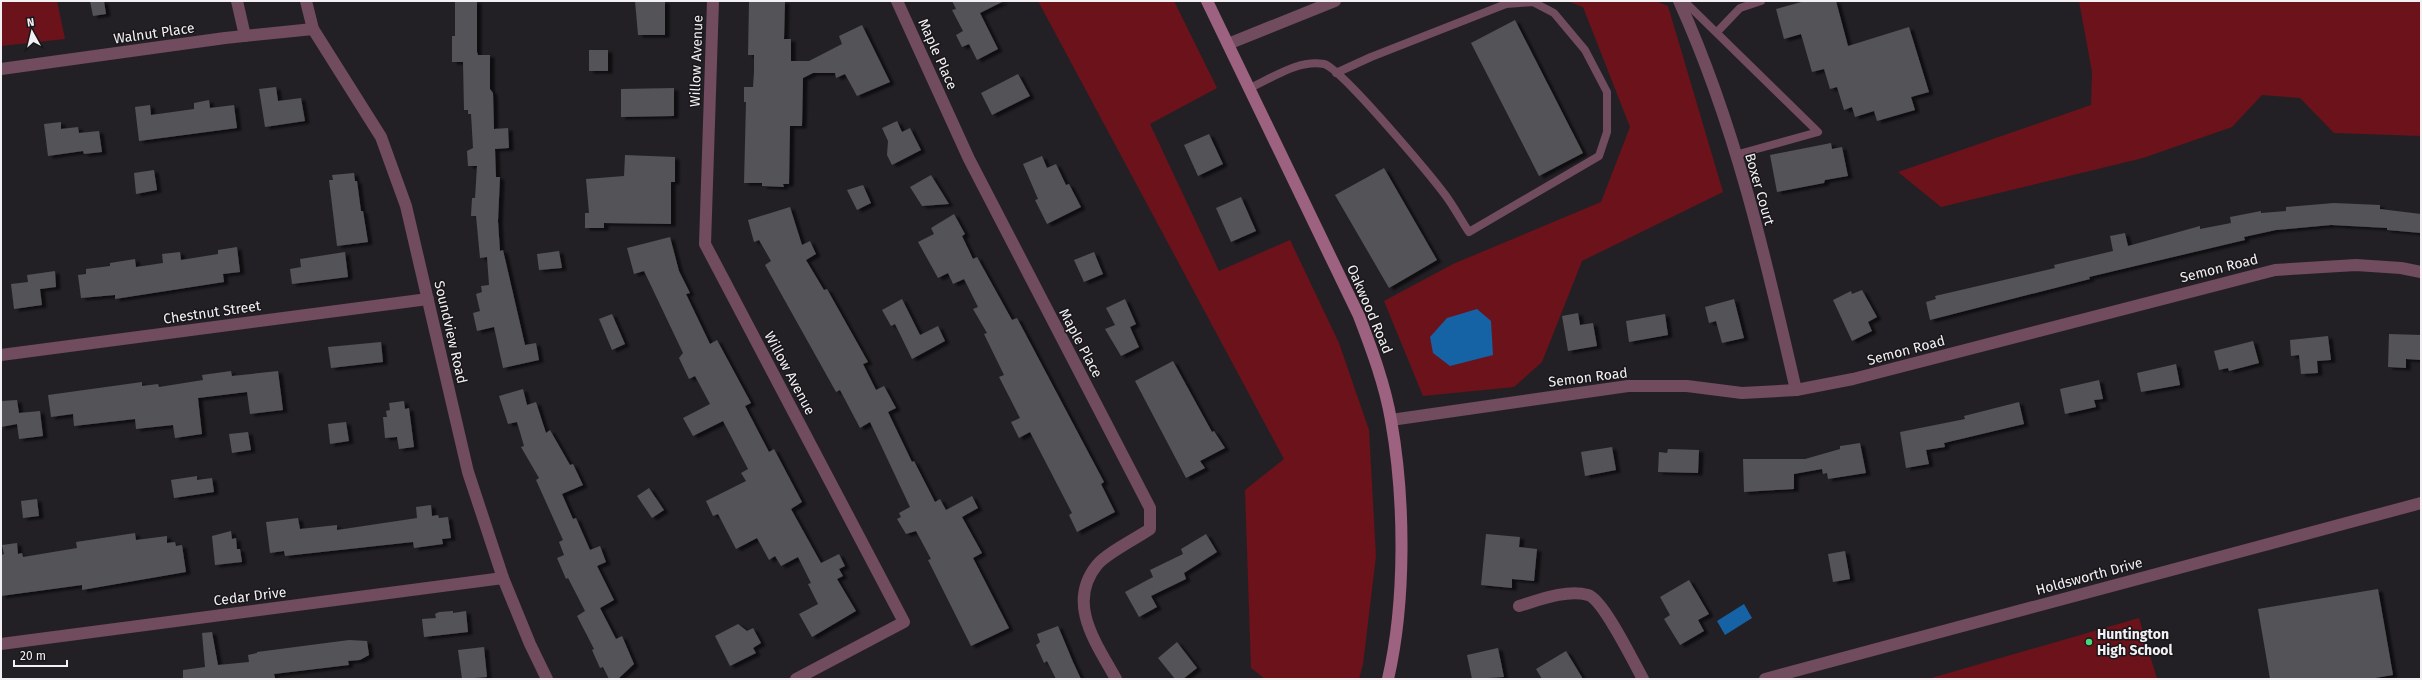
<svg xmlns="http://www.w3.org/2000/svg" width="2422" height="680" viewBox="0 0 2422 680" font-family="'Fira Sans',sans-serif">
<defs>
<filter id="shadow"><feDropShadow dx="4.5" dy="2.5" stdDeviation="1" flood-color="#0009"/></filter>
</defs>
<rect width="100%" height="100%" fill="#232025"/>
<g fill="#6c121b">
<path d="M1 1H57L65 39 1 46Z"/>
<path d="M1038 1H1174L1217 88 1150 124 1219 271 1290 240 1339 343 1369 430 1376 556 1363 664 1359 679H1265L1251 668 1245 490 1284 459Z"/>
<path d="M1567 1H1656L1668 6 1723 192 1582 261 1542 362 1514 387 1423 396 1384 301 1453 264 1601 202 1630 127 1583 7Z"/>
<path d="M2079 1H2421V136L2334 133 2300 98 2262 95 2232 127 2143 158 1941 207 1898 172 2091 105 2092 72Z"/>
<path d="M2139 618 2157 679H1928Z"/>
</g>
<g fill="#1563a4">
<path d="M1477 309 1491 321 1493 355 1450 366 1433 353 1430 337 1447 318Z"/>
<path d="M1744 604 1752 618 1725 635 1717 621Z"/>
</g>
<g fill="#525359" filter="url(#shadow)">
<path d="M90 1H104L106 14 93 16Z"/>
<path d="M455 1H477V52L478 55H490V89L493 93 494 129 508 128 509 148 495 149 496 177H500L498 221 500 251 503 250 525 345 536 343 539 360 503 368 494 327 477 331 473 313 480 311 476 294 482 292 481 286 489 285 487 257 480 258 476 216H471L472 198H475L477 166H468L467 151 473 148 471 114H468V110H464L463 62H452V36H455Z"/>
<path d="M635 1H665V35H638Z"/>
<path d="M785 1 784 39H791V61H809L842 44 839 36 862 25 890 82 857 96 845 74 836 78 835 73H813L803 78 802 126H790L789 184H783L784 187 762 186V183H744L746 102H744V87H753L754 72V55H748L749 2Z"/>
<path d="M952 1H1004L980 13 998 49 977 60 969 44 962 47 956 35 963 31 952 10 956 9Z"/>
<path d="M1805 1H1836L1848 46 1909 27 1929 92 1911 97 1915 110 1877 121 1874 111 1855 117 1852 107 1844 110 1837 87 1830 89 1824 69 1812 72 1801 34 1784 39 1776 9Z"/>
<path d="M1515 20 1583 153 1539 176 1471 43Z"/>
<rect x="589" y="50" width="19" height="21"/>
<path d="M1018 74 1030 96 992 115 981 93Z"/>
<path d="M276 87 278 101 301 98 305 121 265 127 259 89Z"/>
<path d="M674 88V116L621 117V89Z"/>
<path d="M209 100 210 108 234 105 237 128 139 141 135 107 150 105 151 115 194 109V103Z"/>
<path d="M897 121 902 132 910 128 921 150 892 165 887 155 888 141 882 128Z"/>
<path d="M61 122V129L78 127 79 133 99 131 102 152 84 154 83 151 48 156 44 124Z"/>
<path d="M1209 134 1223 164 1198 176 1184 145Z"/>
<path d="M1831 143 1832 149 1842 147 1848 176 1825 180 1824 183 1777 192 1770 155Z"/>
<path d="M625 155 675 157V182H671V224L604 223V228H585V213H589L586 179 624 176Z"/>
<path d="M1042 156 1047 168 1056 164 1066 185 1069 184 1081 207 1047 224 1035 200 1038 199 1023 164Z"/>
<path d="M1384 168 1437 260 1389 288 1335 195Z"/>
<path d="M154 170 157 190 136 194 134 173Z"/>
<path d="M354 173 355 181H357L361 211H363L368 242 337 246 329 180H333L332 175Z"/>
<path d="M931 175 949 204 922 206 910 187Z"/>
<path d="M863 185 871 203 857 210 847 190Z"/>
<path d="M1241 197 1256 231 1231 242 1216 208Z"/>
<path d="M2334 203 2380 205V209L2421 214V233L2387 230V228L2331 225 2276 230 2244 237 2245 240 2089 277 2090 279 1930 320 1926 302 1936 299 1935 296 2055 268 2054 265 2113 251 2110 236 2125 233 2128 246 2200 226V229L2231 223 2230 217 2261 211V213L2286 211V207Z"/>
<path d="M790 207 802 245 810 241 816 254 806 260 824 290 827 289 868 362 863 364 876 390 884 386 896 408 888 412 912 462 914 461 935 502 940 499 946 510 972 496 978 508 962 517 982 553 973 558 1009 628 971 646 928 560 931 559 916 531 906 534 897 519 901 517 899 513 910 507 870 422 860 428 840 390 836 392 765 265 771 261 759 240 754 242 748 220Z"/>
<path d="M954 214 965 234 962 236 973 259 977 257 1012 320 1017 318 1104 482 1101 484 1115 512 1077 532 1069 515 1072 513 1030 432 1019 438 1011 422 1020 418 999 377 1004 375 984 334 987 333 973 309 978 307 964 279 953 284 948 273 938 278 918 242 934 234 931 228Z"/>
<path d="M670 237 679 271 690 293 686 294 710 344 717 340 751 403 745 406 769 452 774 449 802 502 791 509 821 563 839 554 845 566 839 569 843 576 837 579 856 611 812 637 799 614 818 604 808 584 811 583 798 557 781 566 775 556 769 560 757 538 736 549 718 514 713 516 706 501 746 481 741 473 748 469 723 421 693 436 683 418 710 404 695 376 689 379 679 358 683 353 644 271 634 274 627 248Z"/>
<path d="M237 247 240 272 223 274 224 282 115 299V295L81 298 78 275 86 274V269L110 266V263L135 259 136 267 163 263 162 254 180 252 181 260 218 254V250Z"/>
<path d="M559 251 562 268 539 270 537 254Z"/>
<path d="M345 252 348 277 292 284 290 269 301 267 300 259Z"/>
<path d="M1094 252 1103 274 1084 282 1074 260Z"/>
<path d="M55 271 56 287 40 289 42 305 14 309 11 284 28 282 27 275Z"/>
<path d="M1862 290 1877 317 1868 322 1872 331 1852 341 1833 300 1851 291 1852 294Z"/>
<path d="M902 299 920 335 938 326 945 341 912 359 895 324 891 326 882 310Z"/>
<path d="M1125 299 1136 324 1130 327 1139 347 1121 356 1105 329 1115 325 1106 308Z"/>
<path d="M1734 299 1744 338 1722 343 1716 321 1709 323 1705 307Z"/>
<path d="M1578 313 1580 325 1593 323 1597 346 1568 351 1562 316Z"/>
<path d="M612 314 625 344 612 350 599 319Z"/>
<path d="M1665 314 1668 335 1629 342 1626 321Z"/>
<path d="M2389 334 2421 335V360L2406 359V368L2388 367Z"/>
<path d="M2328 336 2331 360 2317 361 2318 373 2301 374 2299 355 2291 356 2290 340Z"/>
<path d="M2253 341 2259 363 2229 371 2228 368 2219 370 2214 351Z"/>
<path d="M381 342 383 362 331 368 328 347Z"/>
<path d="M1173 361 1212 432 1214 431 1225 448 1200 461 1205 468 1186 478 1135 381Z"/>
<path d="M2176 364 2180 385 2141 392 2137 373Z"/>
<path d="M231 371 232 376 278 371 283 410 250 414 247 392 198 398 202 434 175 438 173 425 136 429 135 419 74 426 73 414 51 417 48 395 142 382V386L158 384 159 387 203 380 202 375Z"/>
<path d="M2099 380 2103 399 2094 400 2096 407 2065 414 2060 389Z"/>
<path d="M523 389 527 405 536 402 546 433 550 430 570 465 573 464 583 485 562 494 573 519 576 518 590 550 600 546 606 562 597 566 614 600 600 608 616 639 622 636 634 664 618 679H609L603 667 600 668 592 650 594 649 577 616 585 611 568 578 566 579 557 558 564 555 559 542 563 540 536 480 539 478 521 447 524 446 517 422 508 424 499 396Z"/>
<path d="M17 400 19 413 40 411 43 436 19 439 17 424 1 427V401Z"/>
<path d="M404 401 405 409 409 408 414 447 399 449 397 437 385 438 383 417H387L386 411 390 410 389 403Z"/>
<path d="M2019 402 2024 424 1944 443 1945 447 1926 450 1929 464 1906 468 1900 432 1965 419 1964 416Z"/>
<path d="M346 422 349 441 330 444 328 424Z"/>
<path d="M248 432 251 450 232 453 229 434Z"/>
<path d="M1860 443 1866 473 1828 479 1827 473 1823 474 1822 469 1794 474V489L1744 492 1743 459H1805L1840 449V446Z"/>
<path d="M1612 447 1616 470 1585 476 1581 452Z"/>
<path d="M1668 449 1699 450 1698 473 1658 472 1659 452 1667 453Z"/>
<path d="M197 476V480L212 478 214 492 174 498 171 480Z"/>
<path d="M649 488 664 510 652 518 637 496Z"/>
<path d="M37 499 39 516 23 518 21 501Z"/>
<path d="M431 505 432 516 438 515 439 518 448 517 451 538 442 539 443 544 414 548 413 542 285 556 284 551 270 553 266 522 298 518 300 529 337 525V530L417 518 416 507Z"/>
<path d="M231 531 232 539 236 538 237 549H240L242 562 215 565 212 536Z"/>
<path d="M135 533 136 540 167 536V543L175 542 176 546 182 545 186 572 82 590V585L1 596V555L4 554 2 545 17 543 18 554 22 553 23 557 77 548 76 542Z"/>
<path d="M1206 534 1217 552 1184 573 1186 579 1151 596 1157 607 1139 617 1125 592 1153 577 1150 570 1183 554 1181 549Z"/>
<path d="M1486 534 1520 537 1519 547 1537 549 1534 581 1512 579V588L1481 585Z"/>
<path d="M1845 551 1850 579 1833 582 1828 554Z"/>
<path d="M1689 580 1709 614 1698 620 1704 631 1680 645 1664 619 1670 615 1660 597Z"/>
<path d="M2378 589 2393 675 2369 679H2270L2258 609Z"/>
<path d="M453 611V613L466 611 468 632 424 637 422 619 436 618 435 614 439 612Z"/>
<path d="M738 624 747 631 753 628 761 643 753 648 756 653 730 666 715 636Z"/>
<path d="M1058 626 1073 662 1081 679H1056L1047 661 1044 663 1036 645 1040 642 1037 634Z"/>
<path d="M212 632 218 665 249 662 248 655 257 653V652L349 640 367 641 369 655 360 660 348 661 349 665 274 674 275 678 265 679H183V670L205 667 202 633Z"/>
<path d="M1177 642 1197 668 1183 679H1175L1158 658Z"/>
<path d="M484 647 487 677 462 679 458 650Z"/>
<path d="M1498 648 1504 677 1472 679 1467 655Z"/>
<path d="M1566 651 1583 679H1542L1536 669Z"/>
</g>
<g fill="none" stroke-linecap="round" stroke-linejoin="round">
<g stroke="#714b5e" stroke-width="8">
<path d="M1684 1 1818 132 1735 155"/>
<path d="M1717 32 1740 8 1761 1"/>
<path d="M1250 88C1272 78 1299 59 1324 64 1341 68 1431 176 1446 196 1454 207 1461 220 1469 232L1599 156 1607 132V92L1585 50 1554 13 1533 2 1506 4 1371 57 1336 73"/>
</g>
<g stroke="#714b5e" stroke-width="12">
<path d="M237 1 245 36"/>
<path d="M306 1 313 29 381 137 406 206 468 472 503 578 530 644 547 679"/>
<path d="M713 1 705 244 904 622 796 679"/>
<path d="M897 1 969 159 1150 508V529C1137 538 1105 554 1097 565 1066 603 1096 643 1116 679"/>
<path d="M1679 1C1735 124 1766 259 1796 390"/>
<path d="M1228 44 1335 1"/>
<path d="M1 69 225 38 313 29"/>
<path d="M1 355 428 299"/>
<path d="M1391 420 1628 386H1687L1742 393 1796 390 1853 379 2275 270 2356 265 2401 268 2421 272"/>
<path d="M1519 606C1539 600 1567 589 1588 595 1603 599 1634 663 1643 679"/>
<path d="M1 644 503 578"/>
<path d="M1765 679 2421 503"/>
</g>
<path stroke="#9d6280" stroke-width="12" d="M1207 1 1359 316C1372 350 1385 385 1391 420 1405 499 1406 601 1388 679"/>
</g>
<circle fill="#49d778" stroke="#1a171b" stroke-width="1.5" cx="2089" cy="642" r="4"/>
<g text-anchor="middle" stroke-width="3" stroke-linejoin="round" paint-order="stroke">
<g font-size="14" fill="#f2f0f3" stroke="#1a171b">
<text transform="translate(154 33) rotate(-8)" y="5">Walnut Place</text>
<text transform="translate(938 54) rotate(66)" y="5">Maple Place</text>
<text transform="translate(696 61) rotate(-88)" y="5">Willow Avenue</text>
<text transform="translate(1760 189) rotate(74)" y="5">Boxer Court</text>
<text transform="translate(2219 268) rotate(-14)" y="5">Semon Road</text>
<text transform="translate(1370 309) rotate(67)" y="5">Oakwood Road</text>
<text transform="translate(212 312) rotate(-8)" y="5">Chestnut Street</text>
<text transform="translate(451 332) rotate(77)" y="5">Soundview Road</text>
<text transform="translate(1081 343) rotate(62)" y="5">Maple Place</text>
<text transform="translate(1906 350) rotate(-15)" y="5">Semon Road</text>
<text transform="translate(790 373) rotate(62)" y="5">Willow Avenue</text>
<text transform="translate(1588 377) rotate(-7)" y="5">Semon Road</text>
<text transform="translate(2089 576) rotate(-15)" y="5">Holdsworth Drive</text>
<text transform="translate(250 596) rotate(-7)" y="5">Cedar Drive</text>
</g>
<g font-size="14" font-weight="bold" fill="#f2f0f3" stroke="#1a171b" text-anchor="start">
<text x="2097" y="639">Huntington<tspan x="2097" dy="16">High School</tspan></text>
</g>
</g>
<rect width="2422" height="680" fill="none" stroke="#f2f0f3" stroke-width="4"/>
<g transform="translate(32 32) rotate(352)" stroke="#1a171b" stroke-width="3" paint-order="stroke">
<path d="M0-3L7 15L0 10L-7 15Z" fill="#f2f0f3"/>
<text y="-6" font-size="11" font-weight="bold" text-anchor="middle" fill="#f2f0f3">N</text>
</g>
<path d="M14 660v6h53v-6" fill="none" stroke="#f2f0f3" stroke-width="2"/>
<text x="20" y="660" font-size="12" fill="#f2f0f3" stroke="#1a171b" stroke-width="3" paint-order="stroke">20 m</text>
</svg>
